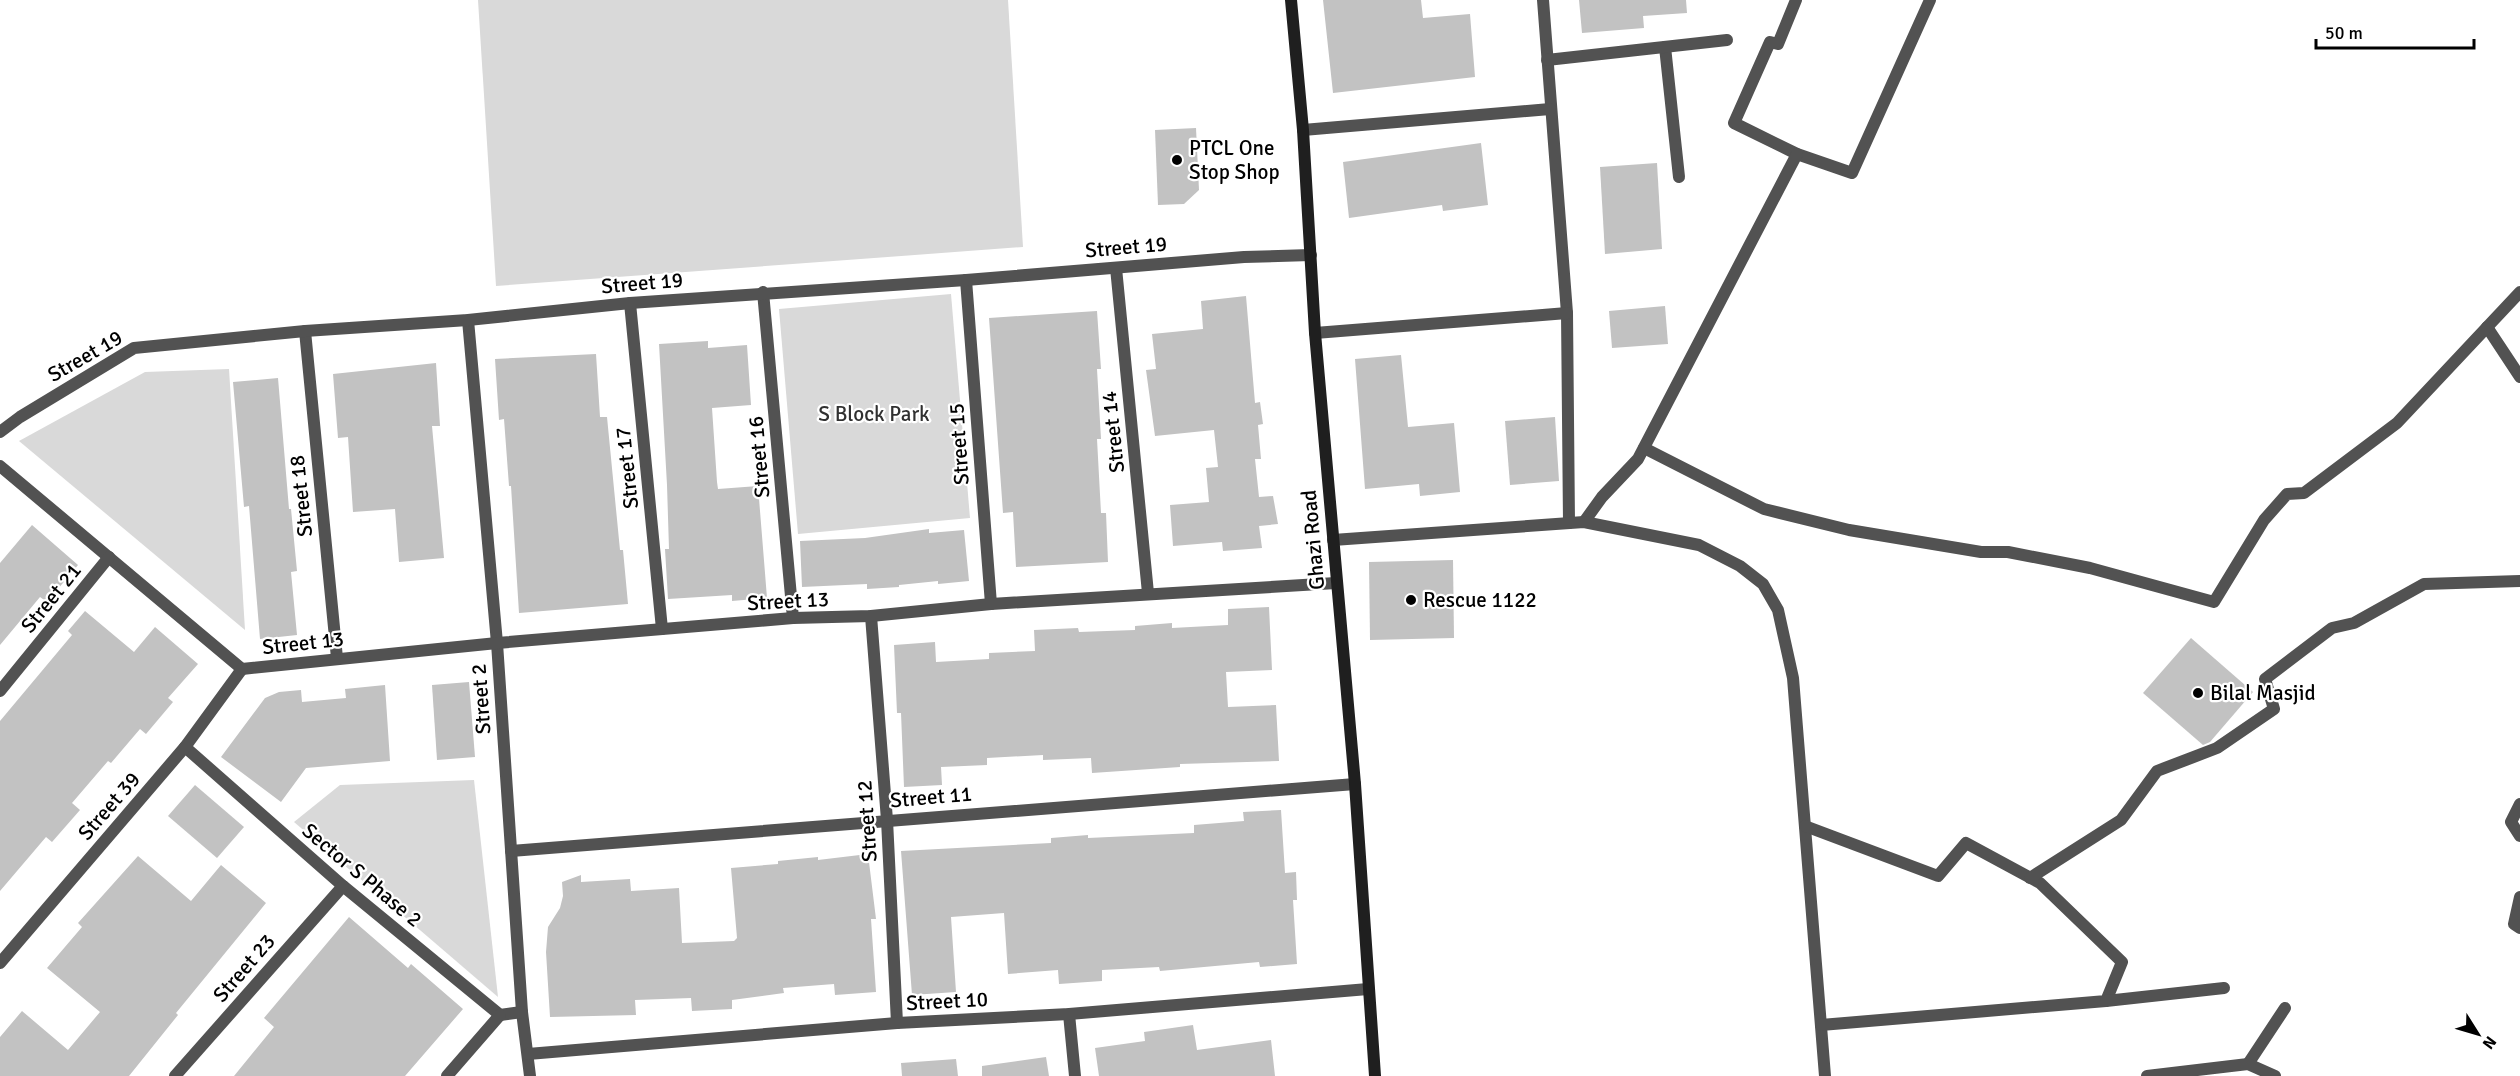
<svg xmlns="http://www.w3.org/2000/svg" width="2520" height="1076" viewBox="0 0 2520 1076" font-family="Signika,sans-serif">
<rect width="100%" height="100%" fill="#fff"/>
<g fill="#d9d9d9">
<path d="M478 0H1008L1023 247 496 286Z"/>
<path d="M951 294 970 518 798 534 779 309Z"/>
<path d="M229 369 245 630 19 441 145 372Z"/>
<path d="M474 780 498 997 294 822 340 785Z"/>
</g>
<g fill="#c2c2c2">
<path d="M1323 0H1421L1423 18 1470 14 1475 77 1333 93Z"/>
<path d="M1579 0H1686L1687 13 1643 16 1644 28 1582 33Z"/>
<path d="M1196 128 1199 190 1184 204 1158 205 1155 130Z"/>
<path d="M1481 143 1488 205 1443 211 1442 205 1349 218 1343 162Z"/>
<path d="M1657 163 1662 249 1605 254 1600 167Z"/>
<path d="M1246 296 1255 403 1260 402 1263 424 1258 425 1261 459H1255L1259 497 1273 496 1278 524 1259 526 1262 548 1223 551 1222 542 1173 546 1170 505 1209 502 1206 468 1218 467 1214 430 1155 436 1146 370 1156 369 1152 334 1203 329 1201 301Z"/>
<path d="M1665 306 1668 344 1612 348 1609 311Z"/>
<path d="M1097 311 1101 369H1097L1101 439H1097L1101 513H1106L1108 562 1016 567 1013 512 1003 513 989 318Z"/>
<path d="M708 341V348L747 345 751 405 712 408 717 482 718 489 758 486 767 598 732 601V595L668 599 665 549H669L667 485 659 344Z"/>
<path d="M596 354 600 417H607L620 550H623L628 604 519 613 511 486H509L504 419 499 420 495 359Z"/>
<path d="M1401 355 1408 427 1454 423 1460 492 1420 496 1419 484 1365 489 1355 359Z"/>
<path d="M436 363 440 426H432L444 558 399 562 395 509 353 512 348 437 338 438 333 374Z"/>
<path d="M278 378 289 509H291L297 571 291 572 297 635 260 639 249 506 244 507 233 382Z"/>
<path d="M1555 417 1559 481 1510 485 1505 421Z"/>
<path d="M32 525 78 565 47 602 40 597 0 645V563Z"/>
<path d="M929 529V533L964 530 969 581 938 584V581L899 585V587L867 589V584L802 587 800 541 865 538Z"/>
<path d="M1453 560 1454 638 1370 640 1369 562Z"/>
<path d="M1269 607 1272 670 1226 672 1228 707 1276 705 1279 761 1180 764V767L1092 773 1091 758 1043 760V755L987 758V765L941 767 942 785 904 787 901 713H897L894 645 935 642 936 662 989 659V653L1035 651 1034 630 1078 628 1079 632 1135 630V626L1172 623V628L1228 625V609Z"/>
<path d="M85 611 134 652 155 627 198 664 168 698 173 702 146 734 140 729 111 763 108 761 72 803 80 810 52 842 46 837 0 891V721L72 635 68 631Z"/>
<path d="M2191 638 2253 692 2210 742 2203 745 2143 693Z"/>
<path d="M469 682 475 757 437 760 432 685Z"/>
<path d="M385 685 390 761 306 768 281 802 221 757 265 698 279 692 301 690 302 702 346 698 345 689Z"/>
<path d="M195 785 244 827 217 858 168 816Z"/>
<path d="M1281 810 1285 873 1296 872 1297 900H1293L1297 964 1260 967 1259 962 1160 971 1159 967 1102 970V981L1059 984 1058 970 1008 974 1004 913 951 917 956 992 912 995 901 851 1051 843V838L1088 835V838L1194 833V825L1244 821 1243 812Z"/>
<path d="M868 854 876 919H871L876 992 835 995 834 984 783 988 784 993 732 1000V1009L692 1011 691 998 635 1000 636 1015 550 1017 546 952 548 927 560 908 563 896 562 882 581 875V882L630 879 631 891 679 888 682 943 734 941 737 938 731 868 778 864V861L818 857V860Z"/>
<path d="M138 856 191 901 221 865 266 903 176 1013 178 1015 129 1076H0V1037L22 1011 68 1050 100 1012 47 968 82 927 78 923Z"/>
<path d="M349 917 408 968 411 964 463 1009 405 1076H234L274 1027 264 1018Z"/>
<path d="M1193 1025 1197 1050 1271 1040 1275 1076H1099L1095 1048 1145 1041 1144 1032Z"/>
<path d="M1046 1057 1049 1076H982V1066Z"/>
<path d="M956 1059 958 1076H902L901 1063Z"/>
</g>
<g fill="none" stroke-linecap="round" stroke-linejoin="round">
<g stroke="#525252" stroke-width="12">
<path d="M1543 0 1567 313 1569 523"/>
<path d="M1796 0 1778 44 1770 42 1734 123 1797 154 1852 173 1930 0"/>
<path d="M1665 47 1679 177"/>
<path d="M1547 60 1727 40"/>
<path d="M1303 130 1550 109"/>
<path d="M1116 268 1148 593"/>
<path d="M966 280 991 604"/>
<path d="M763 292 793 618"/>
<path d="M630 303 662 629"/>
<path d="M468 320 497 643 522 1012 530 1076"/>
<path d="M2487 327 2520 377"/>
<path d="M305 331 337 658"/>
<path d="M1315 333 1567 313"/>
<path d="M0 432 20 417 134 348 305 331 468 320 630 303 966 280 1244 257 1311 255"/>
<path d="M1644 448 1764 509 1849 530 1981 552H2008L2090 568 2214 602 2264 520 2287 494 2304 493 2397 423 2520 292"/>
<path d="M0 466 242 669"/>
<path d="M1584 522 1602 497 1638 459 1797 154"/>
<path d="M1333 540 1584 522 1699 545 1740 566 1763 584 1778 610 1793 678 1825 1076"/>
<path d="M871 616 887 820 897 1023"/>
<path d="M242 669 497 643 793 618 871 616 991 604 1336 583"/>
<path d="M0 691 109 557"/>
<path d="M185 747 343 886 500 1015 522 1012"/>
<path d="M2520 804 2511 822 2520 836"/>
<path d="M1805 826 1938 876 1966 843 2040 883 2122 962 2106 1001 1821 1025"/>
<path d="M511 851 1355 784"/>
<path d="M2030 878 2121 820 2157 771 2217 748 2274 709 2265 679 2332 628 2354 623 2424 584 2520 581"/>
<path d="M2520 897 2514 924 2520 928"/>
<path d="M0 963 185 747 242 669"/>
<path d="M2106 1001 2224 988"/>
<path d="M1069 1014 1075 1076"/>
<path d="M528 1054 897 1023 1069 1014 1368 989"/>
<path d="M2248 1064 2285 1008"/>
<path d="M175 1076 343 886"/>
<path d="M447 1076 500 1015"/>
<path d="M2147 1076 2248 1064 2275 1076"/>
</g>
<path stroke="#1f1f1f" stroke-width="12" d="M1291 0 1303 130 1315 333 1355 784 1375 1076"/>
</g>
<g fill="#000" stroke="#fff" stroke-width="2">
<circle cx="1177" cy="160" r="6"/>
<circle cx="1411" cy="600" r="6"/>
<circle cx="2198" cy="693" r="6"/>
</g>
<g text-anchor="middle" stroke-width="4.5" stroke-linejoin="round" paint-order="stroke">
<g font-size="21" fill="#000" stroke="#fff" text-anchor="start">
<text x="1189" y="155">PTCL One<tspan x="1189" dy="24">Stop Shop</tspan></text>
<text x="1423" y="607">Rescue 1122</text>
<text x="2210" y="700">Bilal Masjid</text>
</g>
<g font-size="21" fill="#000" stroke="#fff">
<text transform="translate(1126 247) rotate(-5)" y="7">Street 19</text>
<text transform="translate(642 283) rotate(-5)" y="7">Street 19</text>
<text transform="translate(85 356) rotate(-30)" y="7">Street 19</text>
<text transform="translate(1113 432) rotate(-96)" y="7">Street 14</text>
<text transform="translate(959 444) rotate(-94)" y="7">Street 15</text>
<text transform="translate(759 457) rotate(-95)" y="7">Street 16</text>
<text transform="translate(627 468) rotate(-96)" y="7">Street 17</text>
<text transform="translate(301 496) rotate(-96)" y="7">Street 18</text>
<text transform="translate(1313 540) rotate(-95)" y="7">Ghazi Road</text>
<text transform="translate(51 598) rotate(-51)" y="7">Street 21</text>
<text transform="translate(788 601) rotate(-3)" y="7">Street 13</text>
<text transform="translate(303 643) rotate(-6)" y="7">Street 13</text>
<text transform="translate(481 699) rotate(-94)" y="7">Street 2</text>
<text transform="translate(931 797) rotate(-5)" y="7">Street 11</text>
<text transform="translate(109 806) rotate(-49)" y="7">Street 39</text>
<text transform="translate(867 821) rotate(-94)" y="7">Street 12</text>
<text transform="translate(362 875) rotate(40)" y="7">Sector S Phase 2</text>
<text transform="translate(244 968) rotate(-49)" y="7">Street 23</text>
<text transform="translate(947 1001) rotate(-3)" y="7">Street 10</text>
</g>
<g font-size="21" fill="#303030" stroke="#fff">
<text x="874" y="421">S Block Park</text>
</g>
</g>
<g transform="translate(2478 1034) rotate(127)" stroke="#ffffff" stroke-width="4.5" paint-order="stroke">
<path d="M0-4.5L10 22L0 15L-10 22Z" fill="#000000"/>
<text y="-9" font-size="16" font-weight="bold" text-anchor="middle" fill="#000000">N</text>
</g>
<path d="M2316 39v9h158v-9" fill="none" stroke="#000000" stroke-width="3"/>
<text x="2325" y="39" font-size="18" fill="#000000" stroke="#ffffff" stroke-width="4.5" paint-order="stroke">50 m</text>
</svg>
